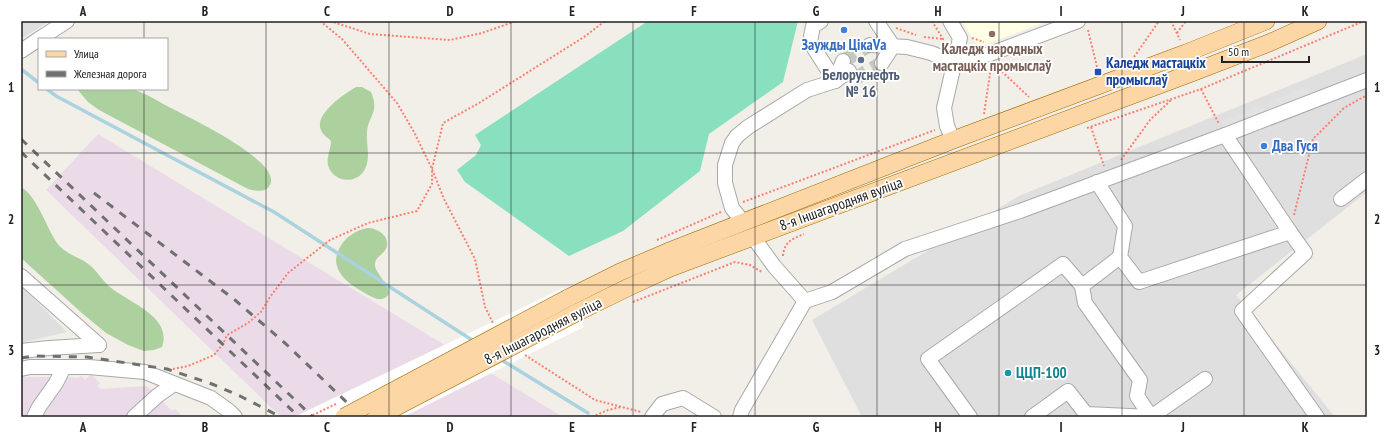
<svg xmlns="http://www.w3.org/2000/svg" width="1388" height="438" viewBox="0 0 1388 438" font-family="'PT Sans Narrow',sans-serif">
<rect width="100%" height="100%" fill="#f2efe9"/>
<g fill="#e0dfdf">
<path d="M21 21H50L23 38 21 37Z"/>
<path d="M1367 54V192L1236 295 1335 417H862L812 320 1019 196Z"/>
<path d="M21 286 67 332 21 343Z"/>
</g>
<g fill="#ebdbe8">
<path d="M98 134 563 417H281L46 190Z"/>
<path d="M91 374 100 383 97 386 101 389 147 386 172 411 175 409 183 417H21V377H65L78 378 81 376 85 380Z"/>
</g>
<path fill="#ffffe5" d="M962 21H1048L978 47Z"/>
<g fill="#add19e">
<path d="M356 87H362L371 92C380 113 368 115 367 133 366 145 371 157 365 169 357 185 333 183 328 165 326 158 331 149 331 141 328 138 322 134 321 130 314 114 344 94 356 87Z"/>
<path d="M77 89C92 89 106 89 120 89 125 89 131 88 135 90 147 94 159 102 171 108 190 118 275 158 271 182 268 194 256 191 248 189L99 110 88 102Z"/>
<path d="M21 187C37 196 46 227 57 243 66 255 81 257 92 267 98 273 103 281 110 287 127 302 173 316 162 347L154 350 144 351 128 345 106 333 83 314 21 258Z"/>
<path d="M367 228C377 228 389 235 387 246 385 255 374 256 375 266 376 275 400 294 382 299 376 300 368 295 363 292 347 283 329 269 339 249 345 237 355 231 367 228Z"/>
</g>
<path fill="#88e0be" d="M648 21H798L783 82 709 134 700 171 623 231 569 256 465 182 457 170 476 155 481 145 475 135Z"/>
<g fill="#e2e2e2">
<path d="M1306 87 1312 94 1270 112 1269 102Z"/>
<path d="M1258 106 1267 113 1225 130 1221 122Z"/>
</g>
<path fill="#fff" d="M563 288 584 327 403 417H294Z"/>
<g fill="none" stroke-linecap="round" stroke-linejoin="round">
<g stroke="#aad3df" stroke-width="3.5">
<path d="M21 69 39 83"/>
<path d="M47 89 56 96 274 212 475 342"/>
<path d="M500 359 588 413"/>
</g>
<g stroke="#c8c6c1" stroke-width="14" stroke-dasharray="14 7" stroke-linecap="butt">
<path d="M843 61 870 45"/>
<path d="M854 79 882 63"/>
</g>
<defs>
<g id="minor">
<path d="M821 21 813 26 810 42 835 81"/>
<path d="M876 21 893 46"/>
<path d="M950 21 960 38 944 108 947 126 953 140"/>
<path d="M39 39 67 21"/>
<path d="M870 45 907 47 931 53 953 62 990 54 1078 21"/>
<path d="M21 51 39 39"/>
<path d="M882 63 893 46"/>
<path d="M835 81 843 61"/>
<path d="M1225 135 1290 232 1305 253 1242 311 1317 417"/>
<path d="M1097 182 1125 226 1120 257 1139 282 1290 232"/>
<path d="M1341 199 1367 179"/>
<path d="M743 222 732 208 725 183V165L732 143 737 136 748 127 807 90 835 81 849 71"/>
<path d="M1120 257 1082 286 1085 303 1140 380 1137 396 1151 417 1205 379"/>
<path d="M21 276 99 345"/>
<path d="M805 301 832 292 905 249 1020 211 1225 135 1367 80"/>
<path d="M21 351 49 348 99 345"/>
<path d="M21 369 30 367H89L145 372 211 398 229 411 235 417"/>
<path d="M34 417 39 407 56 383 64 367"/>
<path d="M134 417 157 396 174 384"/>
<path d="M652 417 662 404 683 398 714 417"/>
<path d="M740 417 742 410 805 301 774 266 753 237"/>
<path d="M970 417 928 359 1063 264 1082 286"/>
<path d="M1032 417 1068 391 1086 414 1151 417"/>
</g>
<g id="major">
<path d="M568 298 620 272 667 252 953 140 1186 53 1266 21"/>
<path d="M576 313 627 288 670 268 1194 72 1269 43 1318 21"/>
</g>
</defs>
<use href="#minor" stroke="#a9a9a9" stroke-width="16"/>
<use href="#major" stroke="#a06b00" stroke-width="18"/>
<g stroke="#fa8072" stroke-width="2" stroke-dasharray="2 2" stroke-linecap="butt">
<path d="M320 21 342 39 397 103 414 132 432 169 444 199 475 259 485 307 493 323"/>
<path d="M330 21 370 34 450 40 482 33 516 21"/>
<path d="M932 21 943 39H945"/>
<path d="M1171 21 1180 40"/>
<path d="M896 28 916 35"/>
<path d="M1088 30 1098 71"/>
<path d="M1177 33 1186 21"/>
<path d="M924 37 943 39"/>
<path d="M972 38 984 42"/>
<path d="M1134 57 1159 21"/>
<path d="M996 66 1029 97"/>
<path d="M1201 89 1219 124"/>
<path d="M984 114 991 67"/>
<path d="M1091 127 1104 166"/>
<path d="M1087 128 1201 89 1364 21"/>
<path d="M1121 160 1150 120 1171 100"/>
<path d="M743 202 935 130"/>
<path d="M1294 215 1313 139 1344 108 1367 95"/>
<path d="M657 240 721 212"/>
<path d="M783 256C784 242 792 239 804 234"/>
<path d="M633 302 735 262 750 265 762 272"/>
<path d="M525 355 595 400 641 412"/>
<path d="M173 369 188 366 214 355 223 344 227 335 248 323 261 312 270 297 288 273 330 240 368 223 417 211 432 184V169L443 123 479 103 584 37 605 21"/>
<path d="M592 417 608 410 621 407"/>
</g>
<use href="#minor" stroke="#fff" stroke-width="14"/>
<use href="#major" stroke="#fcd6a4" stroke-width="17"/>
<g stroke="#707070" stroke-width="3" stroke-dasharray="8 8" stroke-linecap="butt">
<path d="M21 139 313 417"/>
<path d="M21 152 299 417"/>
<path d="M94 193 235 300 286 344 362 417"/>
<path d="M21 358 34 356 87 357 167 369 212 384 240 396 281 417"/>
</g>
<defs>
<g id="major-bridge">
<path d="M344 417 568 298"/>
<path d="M377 417 576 313"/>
</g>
</defs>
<use href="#major-bridge" stroke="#a06b00" stroke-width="18" stroke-linecap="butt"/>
<path stroke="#fa8072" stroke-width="2" stroke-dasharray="2 2" stroke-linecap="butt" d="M309 417 336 404"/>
<use href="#major-bridge" stroke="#fcd6a4" stroke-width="17"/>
</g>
<path fill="none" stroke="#222" stroke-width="1" stroke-opacity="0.55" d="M144 21V39M266 21V417M389 21V417M511 21V417M633 21V417M755 21V417M877 21V417M999 21V417M1122 21V417M1244 21V417M144 89V417M21 153H1367M21 285H1367"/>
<g fill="#3f7fe0" stroke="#fff" stroke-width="1.5">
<circle cx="844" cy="30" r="4"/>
<circle cx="1264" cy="146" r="4"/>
</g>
<circle fill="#8d6e63" stroke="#fff" stroke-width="1.5" cx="992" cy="34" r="4"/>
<circle fill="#5c6f8a" stroke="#fff" stroke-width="1.5" cx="861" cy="60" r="4"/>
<rect fill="#1a4fb4" stroke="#fff" stroke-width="1.5" x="1094" y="68" width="8" height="8" rx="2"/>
<circle fill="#0f9aa8" stroke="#fff" stroke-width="1.5" cx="1008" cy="373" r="4"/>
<g text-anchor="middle" stroke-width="3.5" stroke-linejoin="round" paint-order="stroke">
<g font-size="15" font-weight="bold" fill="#366cbe" stroke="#fff">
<text x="844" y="50">Заужды ЦікаVа</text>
<text x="1272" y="151" text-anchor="start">Два Гуся</text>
</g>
<g font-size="15" font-weight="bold" fill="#785e54" stroke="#fff">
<text x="992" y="54">Каледж народных<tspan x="992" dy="17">мастацкіх промыслаў</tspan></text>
</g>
<g font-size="15" font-weight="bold" fill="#164399" stroke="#fff" text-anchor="start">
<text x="1106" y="68">Каледж мастацкіх<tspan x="1106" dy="17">промыслаў</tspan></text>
</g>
<g font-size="15" font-weight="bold" fill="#4e5e75" stroke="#fff">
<text x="861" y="80">Белоруснефть<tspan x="861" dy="17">№ 16</tspan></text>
</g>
<g font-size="15" fill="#222" stroke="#fff">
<text transform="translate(841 204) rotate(-20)" y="5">8-я Іншагародняя вуліца</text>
<text transform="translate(543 331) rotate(-27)" y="5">8-я Іншагародняя вуліца</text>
</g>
<g font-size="15" font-weight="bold" fill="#0d838f" stroke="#fff" text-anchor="start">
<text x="1016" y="378">ЦЦП-100</text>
</g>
</g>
<rect width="1388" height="438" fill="none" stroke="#ffffff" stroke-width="44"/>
<rect x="38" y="38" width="130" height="52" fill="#ffffff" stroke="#a7a7a7"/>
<rect x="46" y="51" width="20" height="6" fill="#fcd6a4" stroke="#a7a7a7"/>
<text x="74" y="58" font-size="12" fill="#222222">Улица</text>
<rect x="46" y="71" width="20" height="6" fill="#707070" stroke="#a7a7a7"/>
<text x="74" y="78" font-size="12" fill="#222222">Железная дорога</text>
<path d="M1222 56v6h87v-6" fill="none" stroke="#222222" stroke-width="2"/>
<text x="1228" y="56" font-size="12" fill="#222222" stroke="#ffffff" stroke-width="3" paint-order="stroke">50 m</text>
<rect x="22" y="22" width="1344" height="394" fill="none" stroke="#222" stroke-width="1.5"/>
<g font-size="13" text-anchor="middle" font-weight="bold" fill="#222">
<text x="83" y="16">A</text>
<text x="205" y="16">B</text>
<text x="327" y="16">C</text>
<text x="450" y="16">D</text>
<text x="572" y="16">E</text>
<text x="694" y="16">F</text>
<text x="816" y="16">G</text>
<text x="938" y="16">H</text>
<text x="1061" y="16">I</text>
<text x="1183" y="16">J</text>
<text x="1305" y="16">K</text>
<text x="11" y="92">1</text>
<text x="1377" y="92">1</text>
<text x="11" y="224">2</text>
<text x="1377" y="224">2</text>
<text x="11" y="355">3</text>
<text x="1377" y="355">3</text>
<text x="83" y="432">A</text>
<text x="205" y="432">B</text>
<text x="327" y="432">C</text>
<text x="450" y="432">D</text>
<text x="572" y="432">E</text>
<text x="694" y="432">F</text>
<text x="816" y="432">G</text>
<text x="938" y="432">H</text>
<text x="1061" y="432">I</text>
<text x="1183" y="432">J</text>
<text x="1305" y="432">K</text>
</g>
</svg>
